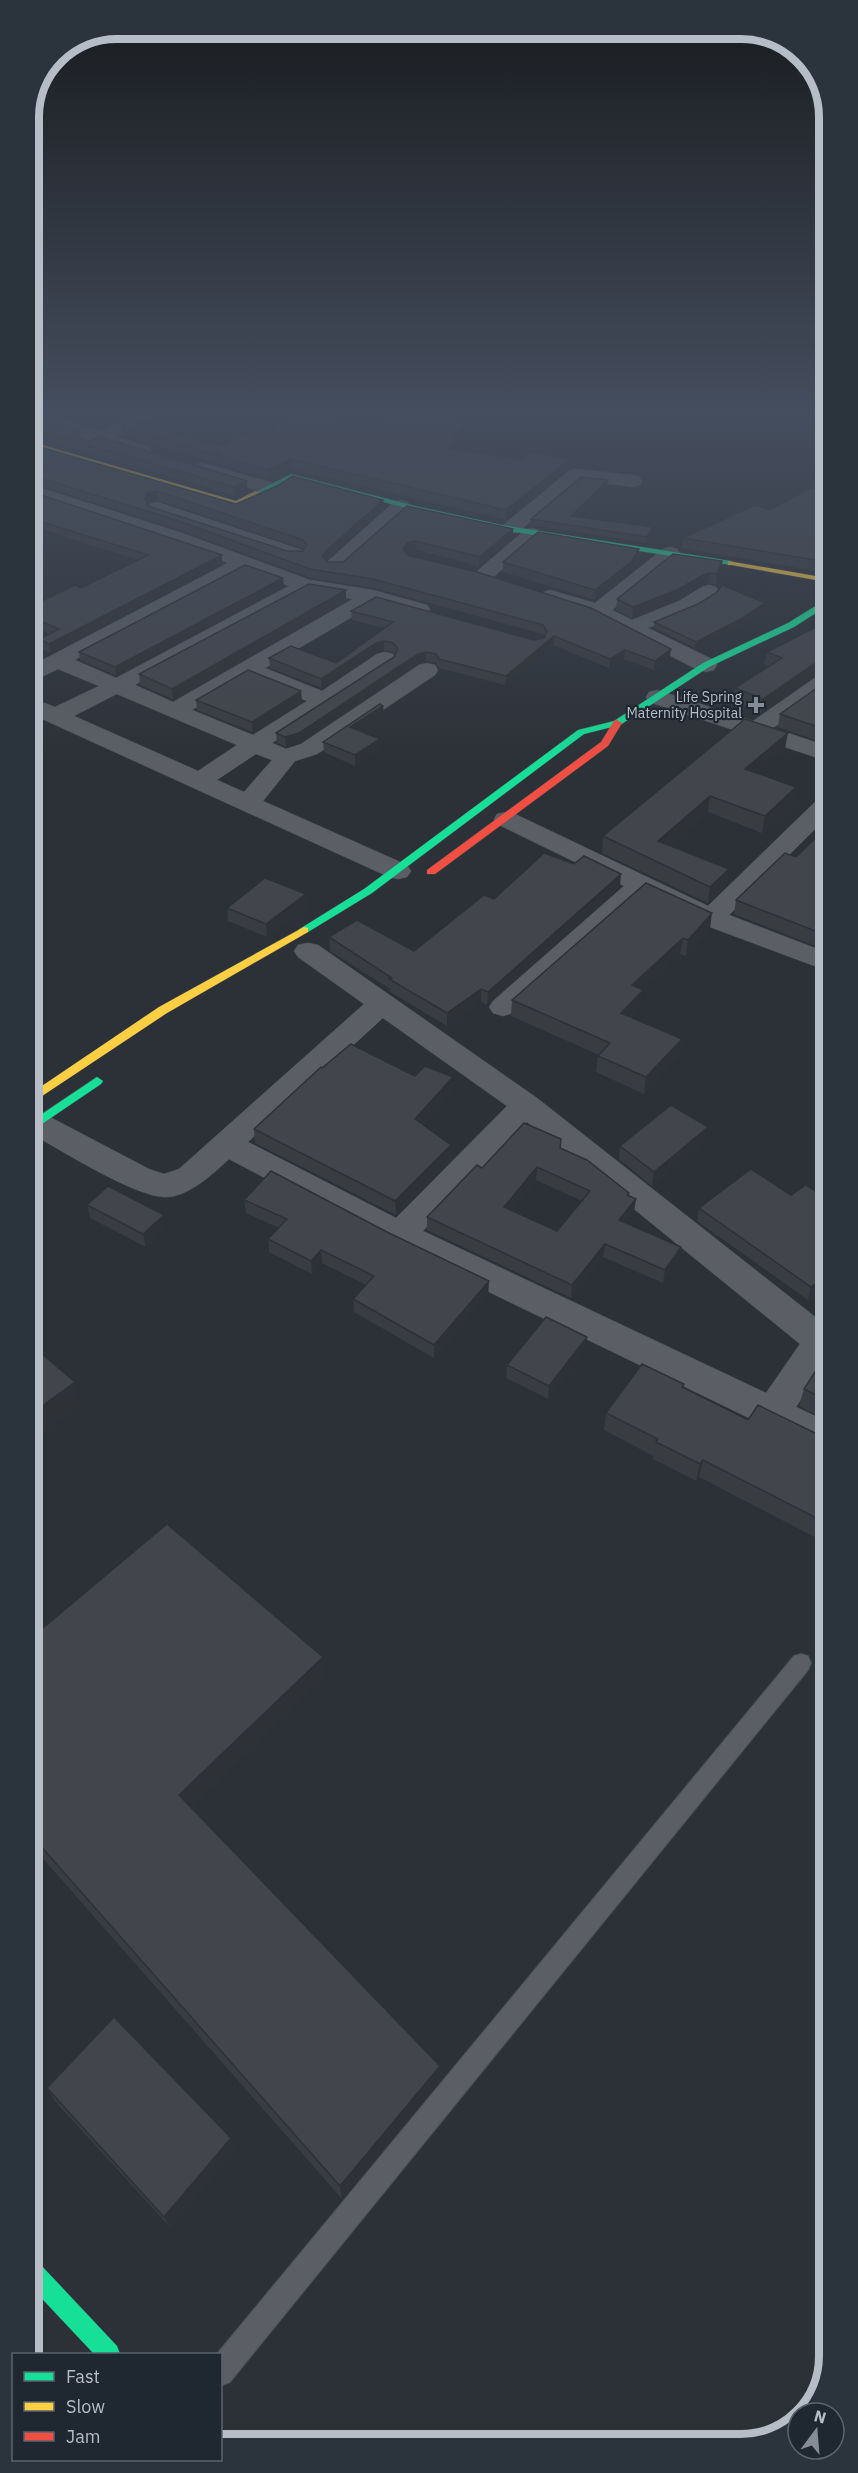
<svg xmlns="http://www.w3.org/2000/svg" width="858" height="2473" viewBox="0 0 858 2473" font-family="'IBM Plex Sans',sans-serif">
<rect width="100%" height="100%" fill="#2c3137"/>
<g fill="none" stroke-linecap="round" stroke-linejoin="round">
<defs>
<path id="lane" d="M801 1654 808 1656 811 1663 808 1670 230 2382 220 2386V2354H217L794 1656Z"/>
<g id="street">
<path d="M29 415H45L99 431 132 415H155L116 437 148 446 151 450 148 454 142 455 102 444 93 446 87 445 84 441 86 439 29 421Z"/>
<path d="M203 463 277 484 279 488 277 492 270 494 197 472 194 468 197 464Z"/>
<path d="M576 469 633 475 640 477 642 481 640 485 633 487 580 480 517 533H503L500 529 503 525 570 470Z"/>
<path d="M41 488 182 533 310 580 373 590 427 605 430 609 427 613 420 615 376 603 265 668 322 691 377 654 385 652 393 654 396 659 393 664 272 743 286 749 301 744 419 665 427 663 435 665 438 670 435 675 317 754 295 761 263 801 407 865 411 871 407 877 398 879 389 877 29 713V697L55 707 99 686 58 669 29 683V667L228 563 168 541 34 498 32 494 34 490ZM246 570 289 586 116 678 75 660ZM309 592 353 599 173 702 135 685ZM249 677 307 701 253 735 192 710ZM117 694 237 745 198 771 74 716ZM256 754 272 760 244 792 217 780Z"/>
<path d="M401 500 408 502 410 506 408 510 342 569H328L325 565 328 561 394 502Z"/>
<path d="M157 502 302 550 305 554 302 558H288L150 512 148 508 150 504Z"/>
<path d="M532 528 539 530 542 534 539 538 491 579H477L474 575 477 571 525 530Z"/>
<path d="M670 547 677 549 680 553 677 557 612 610 632 620 679 601 702 587 709 585 716 587 719 591C707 609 668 620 648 628L714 660 717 665 714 670 706 672 698 670 591 615 543 600 540 596 543 592 550 590 595 603 663 549Z"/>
<path d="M827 673V690L773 728 827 746V761L649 702 646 697 649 692 657 690 753 721 819 675Z"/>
<path d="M827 797V817L729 915 828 953V971L702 924 644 896 513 1013 503 1016 493 1013 489 1007 493 1001 624 886 497 824 494 819 497 814 506 812 515 814 708 906 818 799Z"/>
<path d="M308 943 318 945 537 1098 828 1327V1358L796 1407 828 1422V1454L815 1450 388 1243 229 1159C213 1174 186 1199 163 1197 130 1194 61 1150 30 1133V1114L37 1112 48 1116 149 1169 164 1174 179 1169 364 1004 298 957 294 951 298 945ZM383 1018 507 1106 396 1218 248 1142ZM527 1122 800 1344 766 1393 423 1231Z"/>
</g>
<g id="fast">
<path d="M291 474 411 505 502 525 731 561 735 563 731 565 502 530 411 509 292 479 261 495 254 493Z"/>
<path d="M827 599V606L794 627 709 667 620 725 584 734 372 893 308 932H300L298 930 364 889 578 730 614 721 703 663 788 623Z"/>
<path d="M97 1077 103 1081 101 1084 30 1132V1122Z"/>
<path d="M31 2260 39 2263 117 2346 120 2354H94L31 2287Z"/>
</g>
<g id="slow">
<path d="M29 441 236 501 255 491 262 493 237 506 29 445Z"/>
<path d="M728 561 827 578V582L731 565H728Z"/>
<path d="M304 927 308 928V932L167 1013 30 1104V1094L159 1007Z"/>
</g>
<path id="jam" d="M617 720 622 723 608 746 435 874H427V870L601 742 614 721Z"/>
</defs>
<use href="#lane" stroke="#4a4d52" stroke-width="2"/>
<use href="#street" stroke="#4a4d52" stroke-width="1"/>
<use href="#fast" stroke="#4a4d52" stroke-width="1"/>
<use href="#slow" stroke="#4a4d52" stroke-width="1"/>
<use href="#jam" stroke="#4a4d52" stroke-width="1"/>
<use href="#lane" fill="#5b5f65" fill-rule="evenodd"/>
<use href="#street" fill="#5b5f65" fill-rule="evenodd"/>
<use href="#fast" fill="#16e098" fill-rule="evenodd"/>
<use href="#slow" fill="#ffcf43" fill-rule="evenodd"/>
<use href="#jam" fill="#f24e42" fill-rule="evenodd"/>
</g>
<g fill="#393c41" fill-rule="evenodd">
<path d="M29 415 80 437 82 440 247 481V490L235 496 29 436Z"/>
<path d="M54 415H126L99 429Z"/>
<path d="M299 419 376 426 466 419V428L453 450 521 459H570L569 468 506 520 292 469 269 479 122 435 121 426 219 446 266 433Z"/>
<path d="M29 444 236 504 383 500 384 508 326 560 328 562H343L407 506 513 537 479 566 416 550 407 552 406 554 407 555 670 658 654 670 624 659 609 668 553 645 505 685 439 668 436 663 426 661 418 663 300 742 286 747 277 743 276 733 394 657 395 654 394 652 384 650 376 652 322 688 270 668 269 658 336 663 384 628 352 620 351 611 534 640 544 638 545 637 543 634 374 588 311 578 183 531 42 486 32 489 31 491 222 563 50 653 41 648 39 639 50 634 29 625V607L81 588 138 560 44 530 29 536ZM158 500 304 549 303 551H287L148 506V504L149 502Z"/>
<path d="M607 486 576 517 653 527V533L647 543 530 525 531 519Z"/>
<path d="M827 492V573L681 548 683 538Z"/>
<path d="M638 559 630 572 595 600 503 572V562Z"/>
<path d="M722 561 721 571 716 585 708 583 701 585 678 599 632 618 616 610 617 599Z"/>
<path d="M284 586 116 675 80 660 79 652Z"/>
<path d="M346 600 173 699 140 685 139 674Z"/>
<path d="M765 603 764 610 740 625 695 648 654 628V622Z"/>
<path d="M827 624V671L818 673 761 713 733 701 735 688 769 667 764 665 767 652Z"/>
<path d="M827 681V744L778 727 780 714Z"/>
<path d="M196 700 302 701 253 732 197 710Z"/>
<path d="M383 706 384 716 360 731 380 739V749L355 766 324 752 323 742Z"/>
<path d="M785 749 756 773 796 787 793 804 762 833 708 812 669 846 729 869 726 885 708 903 602 853 603 836Z"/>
<path d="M827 827 828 951 734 914 736 900 796 857Z"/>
<path d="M646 883 710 929 686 956 680 954 642 990 641 1006 631 1017 682 1039 680 1055 644 1094 596 1072 598 1056 599 1055 511 1016 512 1000Z"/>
<path d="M620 887 487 1005 481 1002 447 1026 390 992V989L330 951 329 937 414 951 494 899Z"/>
<path d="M307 907 267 937 228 921 227 908Z"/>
<path d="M322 1068 415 1076 453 1091 423 1125 451 1145V1159L396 1215 255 1143 254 1129Z"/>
<path d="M706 1140 652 1186 619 1159 620 1146Z"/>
<path d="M561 1148 629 1193V1195L634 1212 626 1223 681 1247 679 1260 663 1283 603 1257 571 1298 427 1230V1217L482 1168ZM536 1180 582 1201 557 1231 512 1210Z"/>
<path d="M791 1195 828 1199V1287L808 1300 697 1221 699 1208Z"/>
<path d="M244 1200 387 1232 489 1281 488 1294 434 1358 354 1312 353 1299 366 1285 322 1263 312 1274 269 1252 268 1239 279 1228 246 1213Z"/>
<path d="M87 1205 166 1228 146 1247 90 1218Z"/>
<path d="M585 1350 548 1399 506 1378 507 1365Z"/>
<path d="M828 1352V1421L799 1406 804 1389Z"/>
<path d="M684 1384 683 1388 748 1420 828 1437V1544L699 1477 696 1481 653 1459V1456L604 1430 606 1413Z"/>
<path d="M31 1638 323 1657 325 1678 191 1808 440 2081 342 2199 31 1845Z"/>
<path d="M47 2088 235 2149 170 2227 54 2100Z"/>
</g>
<g fill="#2e3135">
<path d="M108 415H126L99 429 98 421Z"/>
<path d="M466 419V428L448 458V449Z"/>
<path d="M291 459 292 469 269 479 268 470Z"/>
<path d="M570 459 569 468 506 520V510Z"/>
<path d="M40 478 42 486 32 489 30 495 29 485 31 481Z"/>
<path d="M608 480 607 486 571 522V516Z"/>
<path d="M247 481V490L235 496 234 487Z"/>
<path d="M157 491 158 500 149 502 146 507 145 499 148 493Z"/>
<path d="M383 500 384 508 326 560 323 565 322 556 326 551Z"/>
<path d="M42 522 44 530 29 536V527Z"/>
<path d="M653 527V533L647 543V537Z"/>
<path d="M513 529V537L479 566 480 557Z"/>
<path d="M415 541 416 550 407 552 403 558V549L407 543Z"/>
<path d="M639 549 638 559 630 572 595 600V590Z"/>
<path d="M222 555V563L50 653 49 644Z"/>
<path d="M722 561 721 571 716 585 717 574Z"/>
<path d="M710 573 708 583 701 585 678 599 632 618 633 607 703 575Z"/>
<path d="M283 578 284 586 116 675 115 667Z"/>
<path d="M346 590V600L173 699 172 689Z"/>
<path d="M765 603 764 610 740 625 695 648 696 642Z"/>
<path d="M554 636 553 645 505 685 506 676Z"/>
<path d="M384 641V650L376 652 322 688 321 679 376 643Z"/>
<path d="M671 649 670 658 654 670 655 661Z"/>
<path d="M625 650 624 659 609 668 610 659Z"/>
<path d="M426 652V661L418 663 300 742 286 747 285 737 418 654Z"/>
<path d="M827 659V671L818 673 761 713 763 699 820 660Z"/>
<path d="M301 691 302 701 253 732 252 722Z"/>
<path d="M383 706 384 716 350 737V727Z"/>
<path d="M788 733 785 749 742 785 745 769Z"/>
<path d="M380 739V749L355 766V755Z"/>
<path d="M796 787 793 804 762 833 765 816Z"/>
<path d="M710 796 708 812 656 858 658 841Z"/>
<path d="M729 869 726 885 708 903 710 887Z"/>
<path d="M621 874 620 887 487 1005 488 992Z"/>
<path d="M306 894 307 907 267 937 266 924Z"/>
<path d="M712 913 710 929 686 956 688 940Z"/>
<path d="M683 938 680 954 630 1002 632 985Z"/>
<path d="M481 989V1002L447 1026V1013Z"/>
<path d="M643 990 641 1006 619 1029 621 1013Z"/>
<path d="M682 1039 680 1055 644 1094 646 1077Z"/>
<path d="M453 1077V1091L415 1134V1119Z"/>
<path d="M708 1127 706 1140 652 1186 654 1172Z"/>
<path d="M451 1145V1159L396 1215 395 1201Z"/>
<path d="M537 1167 536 1180 504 1220V1207Z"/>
<path d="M636 1199 634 1212 618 1233 619 1220Z"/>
<path d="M164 1215 166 1228 146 1247 143 1234Z"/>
<path d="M605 1244 603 1257 571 1298 572 1285Z"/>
<path d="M681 1247 679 1260 663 1283 665 1270Z"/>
<path d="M321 1250 322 1263 312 1274 311 1261Z"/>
<path d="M828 1276V1287L808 1300 811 1287Z"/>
<path d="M489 1281 488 1294 434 1358V1345Z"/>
<path d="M587 1337 585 1350 548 1399 549 1386Z"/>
<path d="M75 1382 81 1405 30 1443V1415Z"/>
<path d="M703 1460 699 1477 696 1481 700 1464Z"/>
<path d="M323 1657 325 1678 184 1815 179 1795Z"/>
<path d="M440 2066V2081L342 2199 340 2186Z"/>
<path d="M231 2138 235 2149 170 2227 164 2217Z"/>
</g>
<g fill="#42464c" stroke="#2e3135" stroke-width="1.5" fill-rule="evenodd">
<path d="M29 415H33L79 431 78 435 82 440 90 441 100 437 247 481 234 487 29 428Z"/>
<path d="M80 415H108L98 421Z"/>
<path d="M305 415H316L376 426 383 415H429L466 419 448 449 521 459 528 452 570 459 506 510 291 459 268 470 121 426 131 421 219 446 253 430 266 433 288 417 299 419Z"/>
<path d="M29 444 236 504 277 486 293 476 383 500 326 551 322 556 328 562H343L407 506 513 529 480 557 415 541 407 543 403 549 407 555 477 572 591 608 671 649 655 661 625 650 610 659 554 636 506 676 439 659 436 654 426 652 418 654 299 733 285 737 276 733 394 657 398 649 393 643 384 641 376 643 321 679 269 658 291 646 336 663 393 622 351 611 376 597 534 640 544 638 547 631 543 625 373 579 310 569 182 522 40 478 31 481 29 485ZM157 491 303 540 307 545 303 551H287L148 506 145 499 148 493Z"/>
<path d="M581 477 608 480 571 516 653 527 647 537 531 519Z"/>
<path d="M812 487 827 492V562L683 538 755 505 770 510Z"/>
<path d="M29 488 32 492 222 555 49 644 39 639 59 629 29 616V607L75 585 81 588 148 555 42 522 29 527Z"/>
<path d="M538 532 639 549 631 562 595 590 503 562Z"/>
<path d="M673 554 722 561 717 574 710 573 703 575 679 589 633 607 617 599Z"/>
<path d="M245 565 283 578 115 667 79 652Z"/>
<path d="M309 584 346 590 172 689 139 674Z"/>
<path d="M722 585 765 603 741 619 696 642 654 622 698 604 716 593Z"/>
<path d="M822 624H827V659L820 660 763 699 735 688 782 658 767 652Z"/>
<path d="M248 670 301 691 252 722 196 700Z"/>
<path d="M827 681V730L780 714Z"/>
<path d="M380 704 383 706 350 727 380 739 355 755 323 742Z"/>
<path d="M745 719 788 733 745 769 796 787 765 816 710 796 658 841 729 869 710 887 603 836Z"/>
<path d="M827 827 828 936 736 900 785 853 796 857Z"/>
<path d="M544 853 574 864 584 856 621 874 488 992 481 989 447 1013 389 979 392 978 329 937 357 920 414 951 484 895 494 899Z"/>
<path d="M265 878 306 894 266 924 227 908Z"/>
<path d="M646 883 712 913 688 940 683 938 632 985 643 990 621 1013 682 1039 646 1077 598 1056 610 1043 512 1000Z"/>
<path d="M351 1044 415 1076 425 1066 453 1077 415 1119 451 1145 395 1201 254 1129 321 1067 322 1068Z"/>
<path d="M671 1105 708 1127 654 1172 620 1146Z"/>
<path d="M524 1123 561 1139 560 1148 587 1160 629 1193 627 1195 636 1199 619 1220 681 1247 665 1270 605 1244 572 1285 427 1217 477 1165 482 1168ZM537 1167 590 1191 557 1231 504 1207Z"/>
<path d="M751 1169 791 1195 806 1185 828 1199V1219H827L828 1220V1276L811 1287 699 1208Z"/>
<path d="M271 1171 387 1232 489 1281 434 1345 353 1299 374 1276 321 1250 311 1261 268 1239 287 1219 244 1200Z"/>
<path d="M108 1186 164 1215 143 1234 87 1205Z"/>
<path d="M546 1317 587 1337 549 1386 507 1365Z"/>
<path d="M30 1344 75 1382 30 1415Z"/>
<path d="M828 1352V1401L804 1389Z"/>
<path d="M642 1364 684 1384 682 1387 748 1420 758 1405 819 1435 828 1437V1524L703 1460 700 1464 656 1442 658 1439 606 1413Z"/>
<path d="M167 1524 323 1657 179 1795 440 2066 340 2186 31 1835V1638Z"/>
<path d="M114 2017 231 2138 164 2217 47 2088Z"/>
</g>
<linearGradient id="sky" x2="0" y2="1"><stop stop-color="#181b1e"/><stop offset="0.54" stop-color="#454e5e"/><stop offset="1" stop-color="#454e5e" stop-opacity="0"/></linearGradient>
<rect width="858" height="762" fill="url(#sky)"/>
<path fill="#868c95" stroke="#1f2731" stroke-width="2" d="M753 696h6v6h6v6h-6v6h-6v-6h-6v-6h6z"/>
<g text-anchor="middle" stroke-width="4.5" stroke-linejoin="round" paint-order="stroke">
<g font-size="14" fill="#b6bdc7" stroke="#1f2731" text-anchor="end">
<text x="742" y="702">Life Spring<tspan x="742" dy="16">Maternity Hospital</tspan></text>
</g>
</g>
<path d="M0 0H858V2473H0ZM117 39H741A78 78 0 0 1 819 117V2356A78 78 0 0 1 741 2434H117A78 78 0 0 1 39 2356V117A78 78 0 0 1 117 39Z" fill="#2b333d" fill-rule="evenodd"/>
<path fill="none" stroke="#b6bdc7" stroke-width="8" d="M117 39H741A78 78 0 0 1 819 117V2356A78 78 0 0 1 741 2434H117A78 78 0 0 1 39 2356V117A78 78 0 0 1 117 39Z"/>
<rect x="12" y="2353" width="210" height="108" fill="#1f2731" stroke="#5b636d" stroke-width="1.5"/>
<rect x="24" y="2372" width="30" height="9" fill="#16e098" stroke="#5b636d" stroke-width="1.5"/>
<text x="66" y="2383" font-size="18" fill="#b6bdc7">Fast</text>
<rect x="24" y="2402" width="30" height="9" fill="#ffcf43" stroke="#5b636d" stroke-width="1.5"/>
<text x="66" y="2413" font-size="18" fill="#b6bdc7">Slow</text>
<rect x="24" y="2432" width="30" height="9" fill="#f24e42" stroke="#5b636d" stroke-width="1.5"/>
<text x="66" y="2443" font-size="18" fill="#b6bdc7">Jam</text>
<g transform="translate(816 2431) rotate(16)"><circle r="28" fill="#1f2731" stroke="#5b636d" stroke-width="1.5"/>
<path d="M0-4.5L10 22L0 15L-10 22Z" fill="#868c95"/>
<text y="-9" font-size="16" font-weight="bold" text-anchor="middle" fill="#b6bdc7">N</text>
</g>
</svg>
